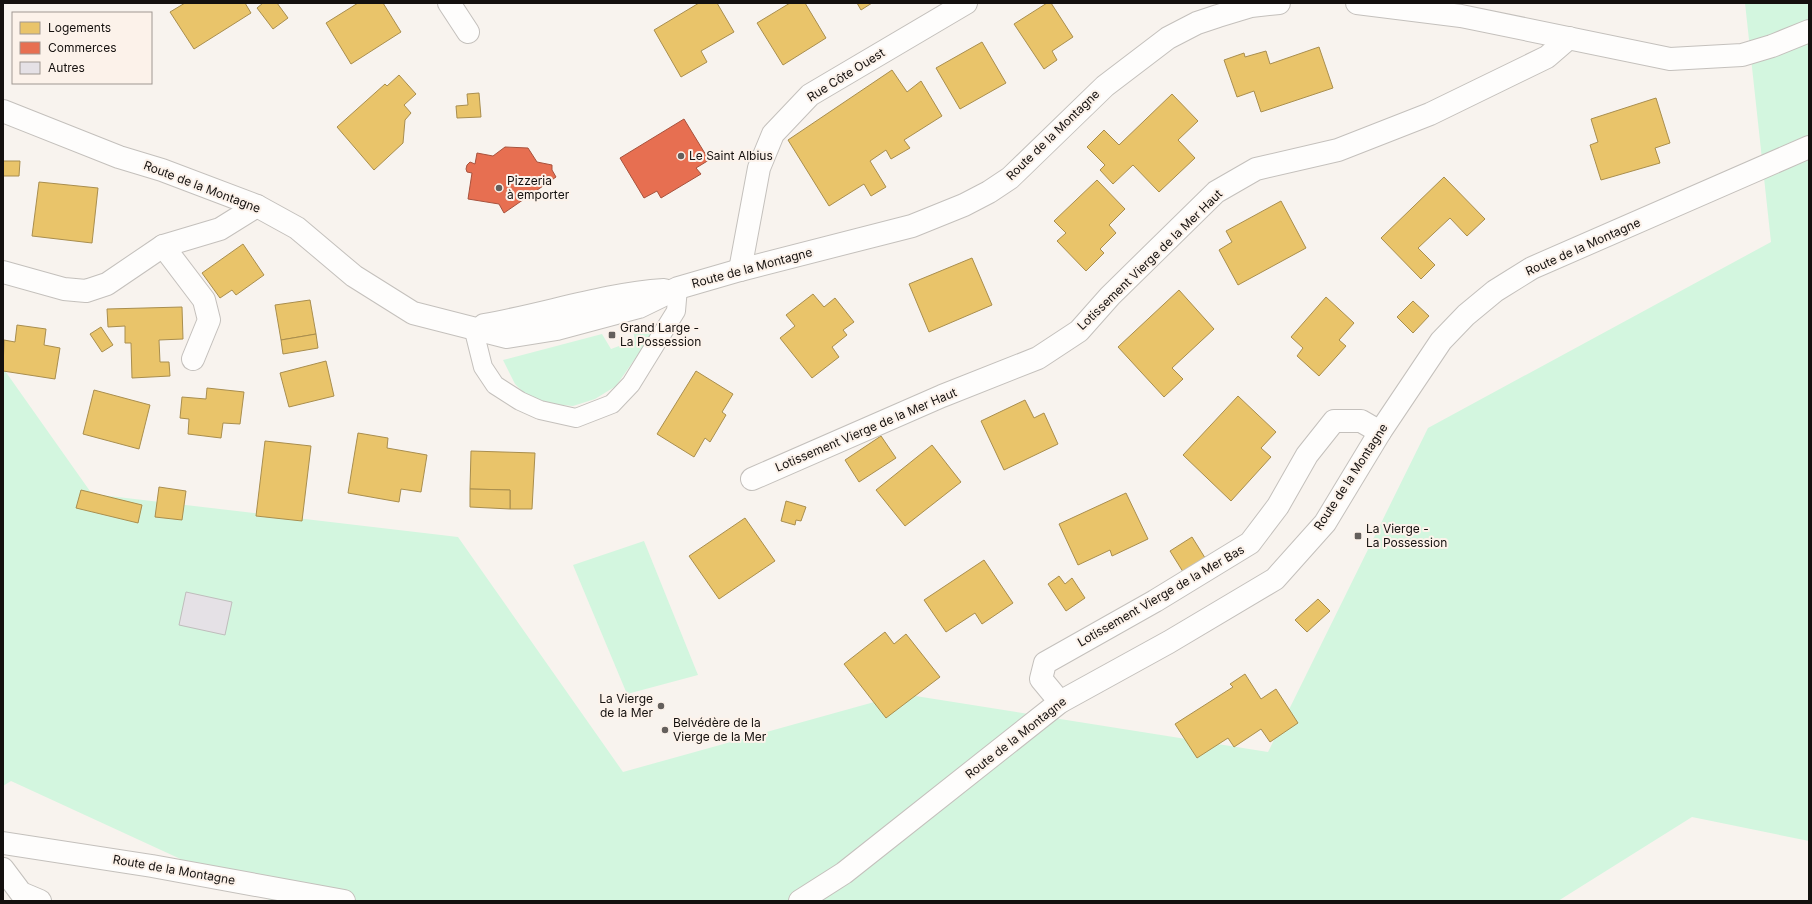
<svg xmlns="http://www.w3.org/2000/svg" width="1812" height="904" viewBox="0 0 1812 904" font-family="Inter,sans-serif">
<rect width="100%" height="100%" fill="#f8f3ee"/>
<g fill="#d3f6df">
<path d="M1745 3H1809V841L1692 817 1558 901H272L11 781 3 786V368L92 494 458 537 623 772 903 694 1268 752 1428 428 1771 242Z"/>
<path d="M641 326H650L653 333 616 386 595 399 573 406 551 404 529 398 515 384 503 360 602 334 611 349 635 340 632 327Z"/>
<path d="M644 541 698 675 627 694 573 565Z"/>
</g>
<g fill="#e9c46a" stroke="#a98e4e">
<path d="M185 3H245L251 13 194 49 170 12Z"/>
<path d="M263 3H277L288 18 273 29 257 8Z"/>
<path d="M358 3H383L401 32 351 64 326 23Z"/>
<path d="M699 3H717L734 32 701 51 707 62 681 77 654 30Z"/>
<path d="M790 3H805L826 38 783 65 757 23Z"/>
<path d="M857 3H872L861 10Z"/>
<path d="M1047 3H1051L1073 37 1052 51 1057 60 1044 69 1014 24Z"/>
<path d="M982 42 1006 83 960 109 936 68Z"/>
<path d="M1319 47 1333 88 1261 112 1254 91 1237 97 1224 60 1244 53 1245 57 1266 51 1270 64Z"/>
<path d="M892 70 907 92 921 81 942 116 904 140 910 148 891 159 886 150 870 161 886 187 871 196 864 184 829 206 788 140Z"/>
<path d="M399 75 416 94 404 105 411 113 405 120 403 143 374 170 337 127 385 84 387 86Z"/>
<path d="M479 93 481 117 457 118 456 106 468 105 467 94Z"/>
<path d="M1172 94 1198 121 1178 140 1195 158 1159 192 1133 165 1113 184 1100 170 1105 165 1087 147 1104 130 1119 145Z"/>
<path d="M1656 98 1670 143 1655 148 1660 163 1601 180 1590 145 1598 142 1591 119Z"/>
<path d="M3 161H20L19 176H3Z"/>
<path d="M1444 177 1485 219 1467 236 1450 218 1418 248 1435 265 1421 279 1381 238Z"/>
<path d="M1097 180 1125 209 1109 225 1116 233 1100 249 1104 253 1086 271 1057 241 1066 233 1054 221Z"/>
<path d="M39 182 98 188 92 243 32 236Z"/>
<path d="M1281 201 1306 248 1238 285 1219 250 1232 242 1226 231Z"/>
<path d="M243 244 264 275 236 295 232 290 220 298 202 273Z"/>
<path d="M972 258 992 305 929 332 909 284Z"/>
<path d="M1179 290 1214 329 1172 368 1183 379 1164 397 1118 347Z"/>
<path d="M813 294 824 307 835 298 854 322 843 330 847 335 832 347 839 357 812 378 780 338 795 326 786 315Z"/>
<path d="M1326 297 1354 323 1339 340 1346 346 1319 376 1297 356 1303 348 1291 337Z"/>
<path d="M310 300 316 334 281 340 275 305Z"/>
<path d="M1413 301 1429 316 1413 333 1397 317Z"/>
<path d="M182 307 183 339 159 340 160 362H169L170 376 132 378 131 343H125V326L108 327 107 309Z"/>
<path d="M17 325 46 329 44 345 60 348 55 379 3 371 4 340 15 342Z"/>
<path d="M101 327 113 345 102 352 90 334Z"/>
<path d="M316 334 318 348 283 354 281 340Z"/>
<path d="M326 361 334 396 289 407 280 373Z"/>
<path d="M696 371 733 394 722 412 726 415 710 442 705 438 694 457 657 434Z"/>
<path d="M207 388 244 392 240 424 223 423 221 438 188 434 189 419 180 418 182 397 206 399Z"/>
<path d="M94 390 150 405 139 449 83 434Z"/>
<path d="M1238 396 1276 432 1261 448 1271 457 1231 501 1183 455Z"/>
<path d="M1025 400 1034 418 1044 413 1058 444 1004 470 981 421Z"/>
<path d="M358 433 388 438 387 448 427 455 421 492 401 489 399 502 348 493Z"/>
<path d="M881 436 896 458 859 482 845 460Z"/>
<path d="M265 441 311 446 302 521 256 516Z"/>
<path d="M932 445 961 482 905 526 876 490Z"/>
<path d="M471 451 535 453 532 509H510V490L470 489Z"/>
<path d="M159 487 186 491 182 520 155 517Z"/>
<path d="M470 489 510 490V509L470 507Z"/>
<path d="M81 490 142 505 138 523 76 508Z"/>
<path d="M1126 493 1148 539 1112 556 1110 550 1078 565 1059 524Z"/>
<path d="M786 501 806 507 801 521 796 520 795 525 781 521Z"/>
<path d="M745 518 775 561 719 599 689 556Z"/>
<path d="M1192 537 1207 561 1185 575 1170 551Z"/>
<path d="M984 560 1013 603 982 624 975 613 946 632 924 600Z"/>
<path d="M1059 576 1065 584 1072 578 1085 598 1066 611 1048 584Z"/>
<path d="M1318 599 1330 611 1307 632 1295 620Z"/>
<path d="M885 632 894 644 906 634 940 677 886 718 844 664Z"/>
<path d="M1245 674 1261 699 1276 689 1298 723 1270 742 1261 729 1234 747 1228 738 1197 758 1175 724 1233 687 1230 684Z"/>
</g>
<g fill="#e76f51" stroke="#a8523d">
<path d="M684 119 709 160 696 168 701 174 661 198 657 191 644 198 620 158Z"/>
<path d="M505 147 528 148 537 162 552 165V170L556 177 504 213 499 204 468 199 472 173 467 172 466 169 467 165 470 162 475 164 477 153 493 156Z"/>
</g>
<path fill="#e5e1e6" stroke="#bfbdbc" d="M186 592 232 602 225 635 179 625Z"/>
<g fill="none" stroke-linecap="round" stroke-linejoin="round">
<defs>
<path id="service" d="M473 327 483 367 495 385 520 401 540 410 576 418 612 404 631 384 676 311 678 288"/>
<g id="minor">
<path d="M449 3 468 32"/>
<path d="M163 246 204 300 209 320 193 359"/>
<path d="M740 270 759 168 773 134 810 95 966 3"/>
<path d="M3 272 64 289 86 291 107 284 163 246 220 229 257 206"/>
<path d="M752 479 942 396 1038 358 1079 331 1110 296 1216 192 1256 169 1338 150 1430 114 1547 57 1569 38"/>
<path d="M1060 702 1041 679 1045 663 1155 601 1250 543 1278 506 1307 455 1334 421H1361L1380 432"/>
<path d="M3 869 21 893 40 901"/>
</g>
<g id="secondary">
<path d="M1357 3 1461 16 1670 59 1742 55 1772 46 1809 31"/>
<path d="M3 111 119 157 162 170 257 206 297 228 354 276 413 313 507 337 557 329 639 307 678 288 740 270 912 226 964 205 989 192 1010 178 1105 86 1168 38 1197 23 1218 16 1251 6 1279 3"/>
<path d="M484 325C544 315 603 294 664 290"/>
<path d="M3 843 152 866 344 901"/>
<path d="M800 901 844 873 1060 702 1169 642 1275 579 1325 523 1380 432 1441 341 1466 315 1495 291 1532 268 1809 147"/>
</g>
</defs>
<use href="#service" stroke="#c4c0bc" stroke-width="20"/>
<use href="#minor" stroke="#c4c0bc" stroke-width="24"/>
<use href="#secondary" stroke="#c4c0bc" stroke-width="24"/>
<use href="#service" stroke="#fefdfc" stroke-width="18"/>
<use href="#minor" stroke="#fefdfc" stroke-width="22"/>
<use href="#secondary" stroke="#fefdfc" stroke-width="22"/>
</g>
<g fill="#645f5c" stroke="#fcf2ea" stroke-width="1.5">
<circle cx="681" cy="156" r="4"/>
<circle cx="499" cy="188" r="4"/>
<rect x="608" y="331" width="8" height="8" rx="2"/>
<rect x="1354" y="532" width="8" height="8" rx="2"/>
<circle cx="661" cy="706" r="4"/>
<circle cx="665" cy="730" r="4"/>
</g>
<g text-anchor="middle" stroke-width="4" stroke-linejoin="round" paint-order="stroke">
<g font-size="12" fill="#14100e" stroke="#fcf2ea">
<text transform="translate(846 75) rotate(-32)" y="4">Rue Côte Ouest</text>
<text transform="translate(1053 135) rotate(-44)" y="4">Route de la Montagne</text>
<text transform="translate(202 187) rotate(21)" y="4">Route de la Montagne</text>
<text transform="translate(1583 247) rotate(-24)" y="4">Route de la Montagne</text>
<text transform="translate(1150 260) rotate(-44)" y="4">Lotissement Vierge de la Mer Haut</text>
<text transform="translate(752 268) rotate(-15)" y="4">Route de la Montagne</text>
<text transform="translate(866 430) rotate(-23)" y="4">Lotissement Vierge de la Mer Haut</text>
<text transform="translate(1351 477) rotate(-57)" y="4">Route de la Montagne</text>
<text transform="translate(1161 596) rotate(-30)" y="4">Lotissement Vierge de la Mer Bas</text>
<text transform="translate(1016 738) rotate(-38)" y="4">Route de la Montagne</text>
<text transform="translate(174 870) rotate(10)" y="4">Route de la Montagne</text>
</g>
<g font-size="12" fill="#14100e" stroke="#fcf2ea" text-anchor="start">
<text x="689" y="160">Le Saint Albius</text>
<text x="507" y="185">Pizzeria<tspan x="507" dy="14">à emporter</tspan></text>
<text x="620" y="332">Grand Large -<tspan x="620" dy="14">La Possession</tspan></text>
<text x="1366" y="533">La Vierge -<tspan x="1366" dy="14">La Possession</tspan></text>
<text x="653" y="703" text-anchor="end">La Vierge<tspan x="653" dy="14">de la Mer</tspan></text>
<text x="673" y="727">Belvédère de la<tspan x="673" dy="14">Vierge de la Mer</tspan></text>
</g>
</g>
<rect width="1812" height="904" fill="none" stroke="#14100e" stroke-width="8"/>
<rect x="12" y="12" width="140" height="72" fill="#fcf2ea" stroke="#9f9892"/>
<rect x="20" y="22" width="20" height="12" fill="#e9c46a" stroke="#9f9892"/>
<text x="48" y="32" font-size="12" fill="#14100e">Logements</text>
<rect x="20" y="42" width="20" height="12" fill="#e76f51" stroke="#9f9892"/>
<text x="48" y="52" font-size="12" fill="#14100e">Commerces</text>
<rect x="20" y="62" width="20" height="12" fill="#e5e1e6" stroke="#9f9892"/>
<text x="48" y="72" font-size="12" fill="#14100e">Autres</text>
</svg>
